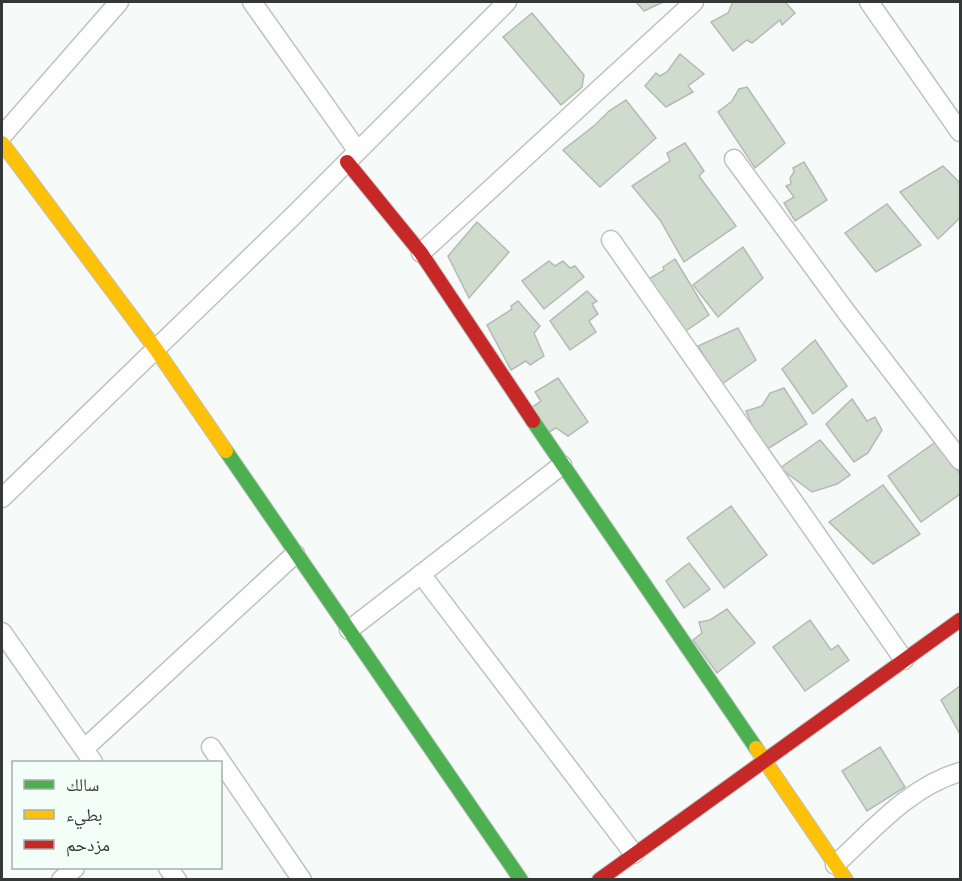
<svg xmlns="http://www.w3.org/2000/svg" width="962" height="881" viewBox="0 0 962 881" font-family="Cabin,'Noto Naskh Arabic',sans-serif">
<rect width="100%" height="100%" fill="#f6fbf9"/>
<g fill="#cedbcd" stroke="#b6b9b7" stroke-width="1.5">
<path d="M636 2H663L644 11Z"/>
<path d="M733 2H785L795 13 782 25 780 20 752 43 747 40 733 51 711 22 728 13Z"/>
<path d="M532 13 584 75 582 87 561 105 503 37Z"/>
<path d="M680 54 704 74 688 86 693 92 666 107 645 86 656 73 660 76 667 72Z"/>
<path d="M747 87 785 143 755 168 718 112 732 101 739 89Z"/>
<path d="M626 100 656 138 600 187 563 150 595 125 609 111Z"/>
<path d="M685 143 704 171 699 176 736 226 684 262 660 220 632 186 670 161 667 153Z"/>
<path d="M804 162 827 200 795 221 784 203 794 197 786 186 791 184 790 178 794 172 793 168Z"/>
<path d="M943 166 960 183V218L938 239 900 192Z"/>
<path d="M887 204 921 245 876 272 845 233Z"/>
<path d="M477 222 509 252 469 298 448 256Z"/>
<path d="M743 247 763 278 718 317 693 285Z"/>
<path d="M675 259 709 315 680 335 647 280 664 270 663 267Z"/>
<path d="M549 261 555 266 563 261 570 268 575 266 584 277 544 309 522 281Z"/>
<path d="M587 291 597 301 592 304 598 314 589 321 596 332 570 350 550 321Z"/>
<path d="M518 301 540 326 534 333 544 356 530 365 526 361 511 370 487 325 512 309 511 306Z"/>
<path d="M738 328 756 360 722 384 698 346Z"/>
<path d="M815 340 847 386 813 414 782 369Z"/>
<path d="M558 378 588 422 568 436 556 428 547 433 531 408 541 401 535 392Z"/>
<path d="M784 388 807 424 763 452 746 411 762 406 770 393Z"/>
<path d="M852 399 867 421 875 417 882 430 868 453 854 462 826 424Z"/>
<path d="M820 440 850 475 837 484 812 492 780 468Z"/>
<path d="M937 441 960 474V494L921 522 888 476Z"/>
<path d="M883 485 920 534 873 564 829 522Z"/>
<path d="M731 506 767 555 724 588 687 538Z"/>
<path d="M689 563 710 589 684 608 666 581Z"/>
<path d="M727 609 755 643 717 673 693 640 702 633 699 622 710 620Z"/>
<path d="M810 620 831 650 838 645 849 660 805 691 773 647Z"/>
<path d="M960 686V734L941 700Z"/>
<path d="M880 747 905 787 867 811 842 771Z"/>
</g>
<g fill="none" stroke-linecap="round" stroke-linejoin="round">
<defs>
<g id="street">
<path d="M252 2 357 150"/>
<path d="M869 2 960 132"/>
<path d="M2 136 119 2"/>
<path d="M734 159 847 313 960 460"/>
<path d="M611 240 904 660"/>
<path d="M421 253 694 2"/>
<path d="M2 498 292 217 507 2"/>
<path d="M421 574 634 854"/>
<path d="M349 630 562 465"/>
<path d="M2 632 93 762"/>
<path d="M211 747 302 880"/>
<path d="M84 749 295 554"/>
<path d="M835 865C873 830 909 787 960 772"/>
<path d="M168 868 177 880"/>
<path d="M61 880 75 868"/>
</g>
<g id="fast">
<path d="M533 421 756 748"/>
<path d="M226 451 521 880"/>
</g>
<g id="slow">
<path d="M2 143 155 348 226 451"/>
<path d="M756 748 846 880"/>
</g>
<g id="jam">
<path d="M347 162 421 253 533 421"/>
<path d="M599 880 960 620"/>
</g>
</defs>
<use href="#street" stroke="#bec2c0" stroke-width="21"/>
<use href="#fast" stroke="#bec2c0" stroke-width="16"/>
<use href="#slow" stroke="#bec2c0" stroke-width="16"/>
<use href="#jam" stroke="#bec2c0" stroke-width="16"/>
<use href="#street" stroke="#fefefe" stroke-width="18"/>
<use href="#fast" stroke="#4caf50" stroke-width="14"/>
<use href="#slow" stroke="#ffc107" stroke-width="14"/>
<use href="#jam" stroke="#c62828" stroke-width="14"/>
</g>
<rect width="962" height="881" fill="none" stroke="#343836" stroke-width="6"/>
<rect x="12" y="761" width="210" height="108" fill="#f3fef9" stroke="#a7afab" stroke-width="1.5"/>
<rect x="24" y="780" width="30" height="9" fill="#4caf50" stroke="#a7afab" stroke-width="1.5"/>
<text x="66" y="791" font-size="18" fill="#343836">سالك</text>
<rect x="24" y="810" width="30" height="9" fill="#ffc107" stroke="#a7afab" stroke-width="1.5"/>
<text x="66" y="821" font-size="18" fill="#343836">بطيء</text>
<rect x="24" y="840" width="30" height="9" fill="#c62828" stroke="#a7afab" stroke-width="1.5"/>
<text x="66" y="851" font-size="18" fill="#343836">مزدحم</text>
</svg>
